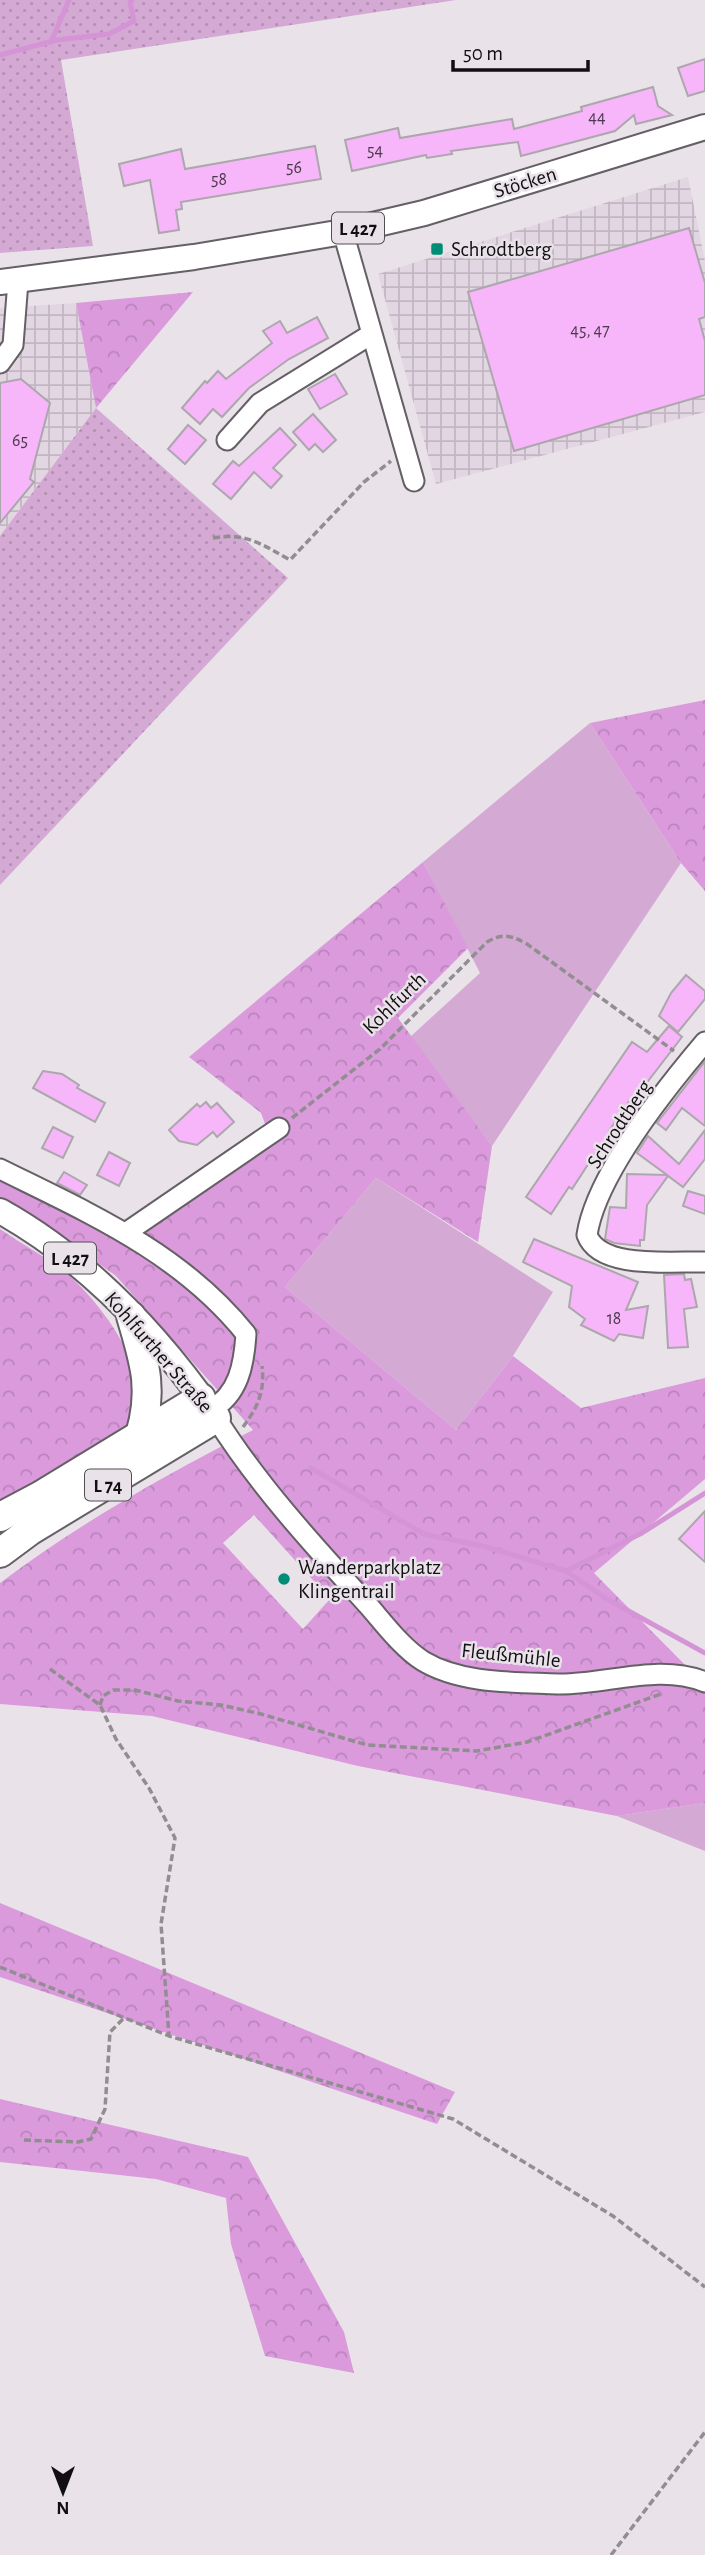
<svg xmlns="http://www.w3.org/2000/svg" width="705" height="2555" viewBox="0 0 705 2555" font-family="'Alegreya Sans',sans-serif">
<defs>
<pattern id="industrial-grid" width="8" height="8" patternUnits="userSpaceOnUse" patternTransform="scale(1.75)"><rect width="8" height="8" fill="#e2d6e2"/><path d="M0 4h8M4 0v8" fill="none" stroke="#c1b6c1"/></pattern>
<pattern id="forest-crowns" width="20" height="18" patternUnits="userSpaceOnUse" patternTransform="scale(1.75)"><rect width="20" height="18" fill="#da9adc"/><path d="M2 6a3 3 0 1 1 6 0M12 15a3 3 0 1 1 6 0" fill="none" stroke="#ba84bc"/></pattern>
<pattern id="park-dots" width="8" height="8" patternUnits="userSpaceOnUse" patternTransform="scale(1.75)"><rect width="8" height="8" fill="#d4a9d4"/><path d="M2 2h.1M6 6h.1" fill="none" stroke="#b590b5" stroke-width="1.8" stroke-linecap="round"/></pattern>
</defs>
<rect width="100%" height="100%" fill="#e9e3e9"/>
<g fill="url(#industrial-grid)">
<path d="M688 177 705 261V412L436 484 378 274Z"/>
<path d="M76 303 96 408 0 536V308Z"/>
</g>
<g fill="#d4a9d4">
<path d="M590 723 681 863 492 1146 410 1037 480 973 423 862Z"/>
<path d="M376 1178 553 1292 513 1356 456 1430 285 1287Z"/>
<path d="M705 1803V1851L617 1816Z"/>
</g>
<g fill="url(#forest-crowns)" fill-rule="evenodd">
<path d="M193 292 96 408 76 303Z"/>
<path d="M705 700V891L681 863 590 723Z"/>
<path d="M423 862 468 948 398 1018 492 1146 478 1242 376 1178 285 1287 456 1430 513 1356 581 1408 705 1378V1479L594 1573 699 1679 705 1682V1803L617 1816 358 1766 152 1716 0 1704V1583C80 1523 165 1475 253 1430L116 1276 42 1223 0 1199V1175L116 1237 150 1222 273 1145 261 1113 189 1057ZM254 1515 330 1599 303 1629 223 1543Z"/>
<path d="M0 1229C23 1245 50 1259 71 1277 104 1308 160 1379 128 1426 111 1451 30 1486 0 1502Z"/>
<path d="M0 1903 455 2092 437 2124 0 1977Z"/>
<path d="M0 2099 248 2157 344 2332 354 2373 265 2356 231 2244 226 2198 156 2179 0 2162Z"/>
</g>
<g fill="url(#park-dots)">
<path d="M0 0H456L61 60 93 246 0 253Z"/>
<path d="M96 408 288 578 0 885V536Z"/>
</g>
<g fill="none" stroke-linecap="round" stroke-linejoin="round">
<g stroke="#d494d5" stroke-width="5">
<path d="M51 42 69 0"/>
<path d="M0 55 57 40 109 34 134 21 130 2 132 0"/>
<path d="M311 1468 424 1534 487 1547 566 1571 642 1533 705 1493"/>
<path d="M566 1571 605 1598 705 1653"/>
</g>
</g>
<g fill="#f7b6f9" stroke="#aca7ac" stroke-width="2">
<path d="M705 59V91L688 96 678 68Z"/>
<path d="M653 87 658 106 672 115 636 124 634 115 615 131 521 156 518 142 451 151 452 154 427 158 426 155 352 171 345 140 398 128 400 138 512 119 514 129 582 111 581 107Z"/>
<path d="M315 146 321 179 181 202 182 209 176 210 179 230 159 233 150 180 124 186 119 164 181 149 185 169Z"/>
<path d="M689 228 705 283V317L699 319 705 341V395L514 451 468 292Z"/>
<path d="M317 317 328 338 289 359 249 388 222 417 213 409 200 424 182 408 205 381 207 383 218 371 226 379 272 343 263 331 280 321 287 333Z"/>
<path d="M335 374 347 394 320 409 308 389Z"/>
<path d="M21 379 50 403 30 479 34 482 0 523V383Z"/>
<path d="M313 414 336 440 323 452 315 444 309 450 293 432Z"/>
<path d="M188 425 206 440 185 464 168 449Z"/>
<path d="M280 428 296 445 273 468 282 476 271 488 254 472 231 499 213 484 233 461 239 466Z"/>
<path d="M686 975 705 991V999L678 1032 659 1016 671 993Z"/>
<path d="M669 1026 682 1037 642 1089 648 1093 629 1120 628 1103 609 1131 616 1136 606 1151 600 1146 572 1189 569 1187 551 1214 526 1197 632 1042 647 1052Z"/>
<path d="M705 1061V1126L682 1108 666 1130 657 1123Z"/>
<path d="M43 1071 62 1074 79 1085 77 1088 105 1103 95 1122 33 1088Z"/>
<path d="M206 1102 211 1108 217 1103 234 1122 217 1137 213 1132 197 1145 179 1141 169 1130 197 1104 200 1107Z"/>
<path d="M53 1127 73 1137 63 1158 42 1148Z"/>
<path d="M705 1130V1159L683 1187 668 1176 647 1205 644 1240H640V1246L614 1243 605 1239 610 1207 626 1208 627 1174 667 1175 637 1153 648 1136 679 1164Z"/>
<path d="M109 1152 130 1163 119 1186 97 1175Z"/>
<path d="M64 1172 87 1185 80 1195 57 1183Z"/>
<path d="M688 1191 705 1196V1214L683 1206Z"/>
<path d="M534 1239 638 1282 626 1310 648 1306 643 1338 619 1334 614 1341 581 1325 585 1319 569 1307 572 1286 523 1262Z"/>
<path d="M684 1274 685 1280 691 1279 697 1307 684 1309 688 1347 668 1348 664 1275Z"/>
<path d="M705 1511V1562L679 1539Z"/>
</g>
<g fill="none" stroke-linecap="round" stroke-linejoin="round">
<defs>
<g id="minor">
<path d="M343 232 414 481"/>
<path d="M0 363 13 345 18 281"/>
<path d="M227 440 260 403 370 335"/>
<path d="M705 1042C666 1088 596 1175 587 1235 600 1270 673 1261 705 1262"/>
<path d="M0 1169C91 1214 181 1253 246 1334 244 1364 239 1395 210 1410"/>
<path d="M127 1232 279 1128"/>
<path d="M216 1418C258 1485 314 1546 367 1604 383 1622 402 1648 423 1661 461 1684 515 1682 558 1684 606 1685 659 1663 705 1682"/>
</g>
<g id="major">
<path d="M0 282 194 257 343 232 424 213 705 127"/>
<path d="M0 1211C86 1259 157 1334 213 1414"/>
</g>
<g id="highway">
<path d="M131 1316C144 1361 154 1388 140 1435"/>
<path d="M0 1517 40 1496 201 1398"/>
<path d="M0 1553 31 1530 216 1418"/>
</g>
</defs>
<use href="#minor" stroke="#656065" stroke-width="23"/>
<use href="#major" stroke="#656065" stroke-width="28"/>
<use href="#highway" stroke="#656065" stroke-width="32"/>
<g stroke="#918d91" stroke-width="3.5" stroke-dasharray="7 3.5" stroke-linecap="butt">
<path d="M213 538C246 532 263 545 290 560L364 482 391 461"/>
<path d="M292 1118 380 1049 487 942C502 933 511 935 527 944L674 1051"/>
<path d="M243 1427C258 1407 265 1391 262 1366"/>
<path d="M50 1669 100 1705 116 1739 149 1788 175 1838 161 1924 169 2036"/>
<path d="M100 1705 103 1696 113 1690H135L178 1701 221 1705 261 1714 367 1745 477 1751 527 1742 661 1694"/>
<path d="M0 1967 169 2036 453 2119 613 2216 705 2287"/>
<path d="M24 2140 78 2142 91 2139 105 2109 110 2032 123 2019"/>
<path d="M611 2555 705 2432"/>
</g>
<use href="#minor" stroke="#fff" stroke-width="19"/>
<use href="#major" stroke="#fff" stroke-width="24"/>
<use href="#highway" stroke="#fff" stroke-width="28"/>
</g>
<g fill="#008d76" stroke="#e9e3e9" stroke-width="2.5">
<rect x="430" y="242" width="14" height="14" rx="3.5"/>
<circle cx="284" cy="1579" r="7"/>
</g>
<g text-anchor="middle" stroke-width="5" stroke-linejoin="round" paint-order="stroke">
<g font-size="18" fill="#4a394b">
<text x="597" y="123">44</text>
<text x="375" y="156">54</text>
<text x="294" y="173">56</text>
<text x="219" y="185">58</text>
<text x="590" y="336">45, 47</text>
<text x="20" y="446">65</text>
<text x="614" y="1324">18</text>
</g>
<g fill="#e9e3e9" stroke="#524f52" stroke-width="2">
<rect x="332" y="212.5" width="52" height="31" rx="5"/>
<rect x="44" y="1242.5" width="52" height="31" rx="5"/>
<rect x="85" y="1469.5" width="46" height="31" rx="5"/>
</g>
<g font-size="19" font-weight="bold" fill="#110f11">
<text x="358" y="235">L 427</text>
<text x="70" y="1265">L 427</text>
<text x="108" y="1492">L 74</text>
</g>
<g font-size="21" fill="#110f11" stroke="#e9e3e9">
<text transform="translate(525 182) rotate(-17)" y="7">Stöcken</text>
<text transform="translate(394 1003) rotate(-44)" y="7">Kohlfurth</text>
<text transform="translate(619 1124) rotate(-57)" y="7">Schrodtberg</text>
<text transform="translate(159 1352) rotate(49)" y="7">Kohlfurther Straße</text>
<text transform="translate(511 1655) rotate(6)" y="7">Fleußmühle</text>
</g>
<g font-size="21" fill="#110f11" stroke="#e9e3e9" text-anchor="start">
<text x="451" y="256">Schrodtberg</text>
<text x="298" y="1574">Wanderparkplatz<tspan x="298" dy="24">Klingentrail</tspan></text>
</g>
</g>
<g transform="translate(63 2492) rotate(180)" stroke="#e9e3e9" stroke-width="5" paint-order="stroke">
<path d="M0-5L12 26L0 18L-12 26Z" fill="#110f11"/>
<text y="-10" font-size="19" font-weight="bold" text-anchor="middle" fill="#110f11">N</text>
</g>
<path d="M453 60v10h135v-10" fill="none" stroke="#110f11" stroke-width="3.5"/>
<text x="463" y="60" font-size="21" fill="#110f11" stroke="#e9e3e9" stroke-width="5" paint-order="stroke">50 m</text>
</svg>
